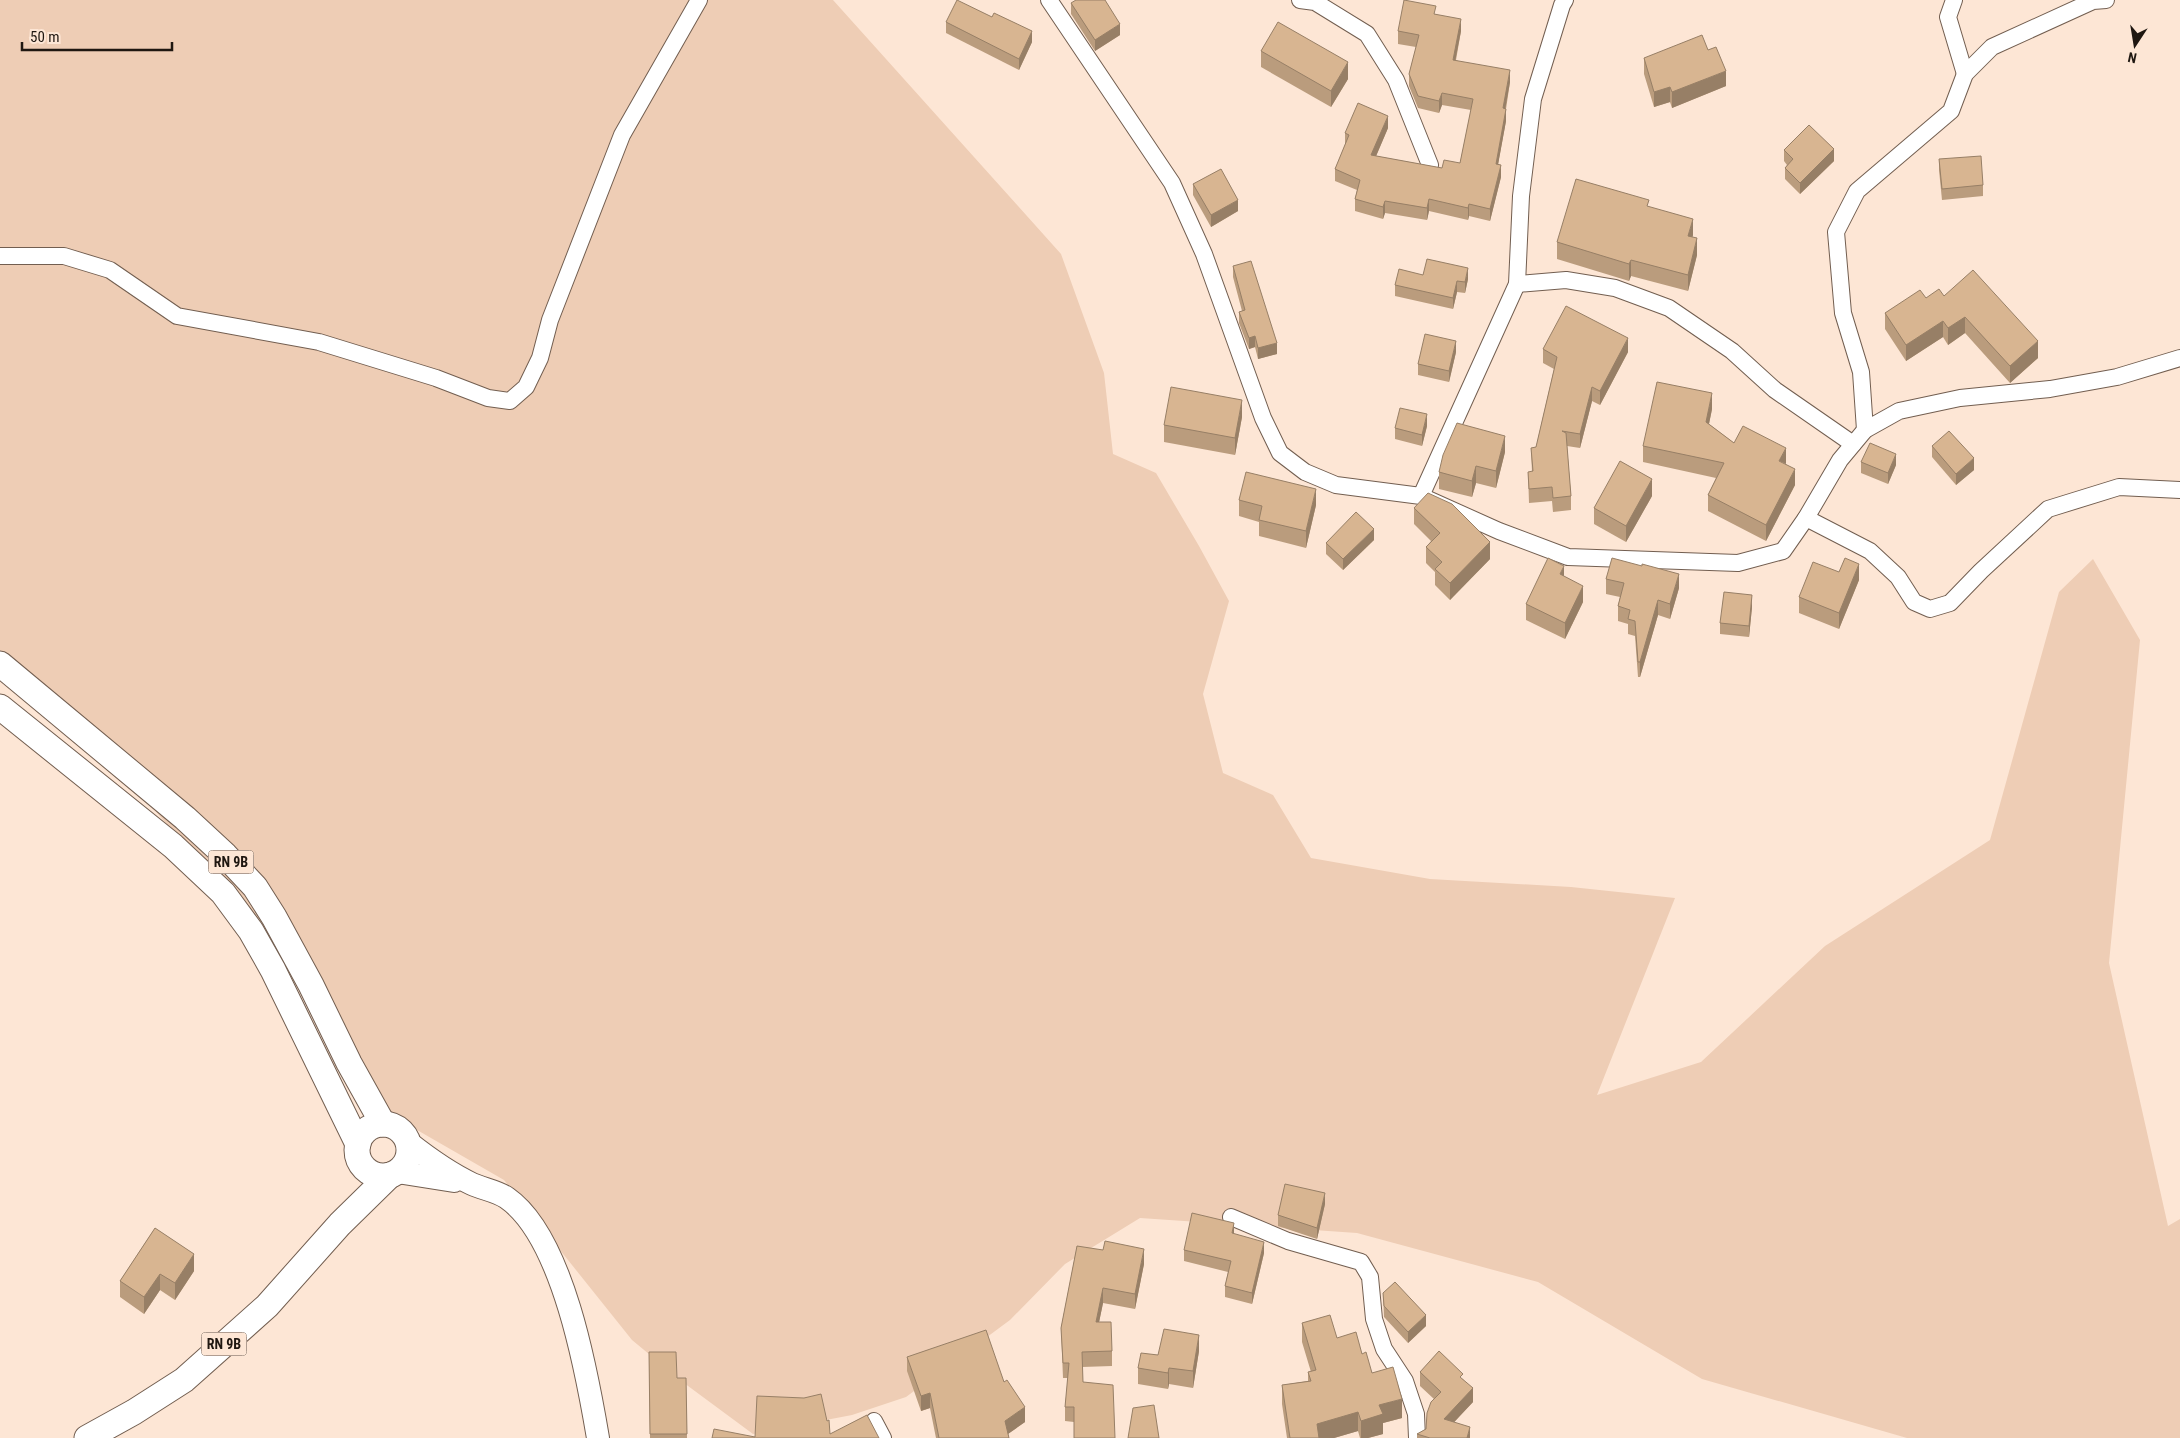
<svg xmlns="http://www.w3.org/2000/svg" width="2180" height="1438" viewBox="0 0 2180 1438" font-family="'Roboto Condensed',sans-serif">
<rect width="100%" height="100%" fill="#fde6d5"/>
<path fill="#eecdb5" d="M0 0H833L1061 254 1104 373 1113 454 1156 473 1199 546 1229 601 1203 694 1223 773 1273 795 1311 858 1430 879 1571 887 1675 898 1597 1095 1701 1062 1825 946 1990 840 2059 592 2093 559 2140 640 2109 963 2168 1226 2180 1219V1438H1907L1702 1379 1538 1282 1357 1233 1140 1218 1065 1264 1010 1320 906 1397 852 1415 753 1434 684 1383 632 1340 504 1180 351 1092 319 999 64 706 0 665Z"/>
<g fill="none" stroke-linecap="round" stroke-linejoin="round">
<defs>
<g id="minor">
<path d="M1049 0 1172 183 1204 254 1263 418 1280 453 1305 472 1336 485 1421 496 1499 531 1568 557 1738 563 1783 551 1806 518 1840 460 1865 430 1899 411 1960 398 2050 389 2117 377 2180 358"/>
<path d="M1300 0 1315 2 1367 34 1396 80 1430 165"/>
<path d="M1954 0 1948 17 1965 74"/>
<path d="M0 256H64L110 270 177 316 319 342 436 378 488 398 510 401 526 387 540 358 550 320 622 135 699 0"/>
<path d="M1517 284 1566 280 1615 288 1669 308 1732 351 1775 390 1853 444"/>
<path d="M1865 430 1861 372 1843 313 1836 232 1857 191 1951 111 1965 74 1992 47 2093 1 2106 0"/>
<path d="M1421 496 1517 284 1521 196 1533 99 1562 5 1565 0"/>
<path d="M1806 518 1870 551 1898 577 1914 602 1930 609 1950 603 1981 571 2048 509 2119 487 2180 490"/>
<path d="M1231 1217 1288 1241 1361 1262 1370 1277 1374 1319 1384 1349 1405 1381 1416 1414 1417 1438"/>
<path d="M874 1421 883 1438"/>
</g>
<g id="secondary">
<path d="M409 1143C428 1158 449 1173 472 1184 483 1189 497 1191 507 1198 563 1237 587 1373 598 1438"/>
<path d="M397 1172 454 1181"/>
</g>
<g id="primary">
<path d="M0 664 185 818 225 855 255 887 274 917 311 985 349 1063 383 1124"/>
<path d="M0 707 173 846 223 893 251 931 273 970 358 1144"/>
<circle cx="383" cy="1150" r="26"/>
<path d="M87 1438 134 1412 184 1380 267 1306 340 1224 390 1175"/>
</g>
</defs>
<use href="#minor" stroke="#725e50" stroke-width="18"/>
<use href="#secondary" stroke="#725e50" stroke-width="24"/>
<use href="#primary" stroke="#725e50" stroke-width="27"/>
<use href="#minor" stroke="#fff" stroke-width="16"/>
<use href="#secondary" stroke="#fff" stroke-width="22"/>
<use href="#primary" stroke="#fff" stroke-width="25"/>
</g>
<g fill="#ba9c7d">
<path d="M1071 3 1120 35 1095 51 1071 14Z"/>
<path d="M1436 14 1461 31 1456 60 1510 82 1506 109V121L1498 164 1501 177 1490 221 1469 216 1468 220 1429 211 1427 220 1385 213 1383 219 1355 211V199L1357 190 1335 181V169L1345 145V133L1388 128 1376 156 1442 168 1460 163 1471 110 1442 105 1439 113 1418 108 1409 86V74L1416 47 1398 44V31Z"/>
<path d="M946 22 1032 42 1019 70 946 33Z"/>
<path d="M1261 51 1348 79 1331 107 1261 67Z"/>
<path d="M1644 58 1726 86 1672 108 1670 102 1654 107 1644 74Z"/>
<path d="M1784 150 1834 161 1800 194 1785 179V168L1787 165 1784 161Z"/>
<path d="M1939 159 1983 185V196L1942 200 1939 170Z"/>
<path d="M1193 184 1238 211 1211 227 1193 195Z"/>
<path d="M1649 207 1693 235 1692 237 1697 255 1688 291 1631 276 1629 281 1557 259V242Z"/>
<path d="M1233 266 1277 354 1258 359 1255 347 1249 349 1239 323V312L1242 311 1233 277Z"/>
<path d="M1423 275 1468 279 1465 293 1457 292 1453 309 1395 296V285Z"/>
<path d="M1944 296 2038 358 2010 383 1965 333 1948 345 1943 337 1906 361 1885 329V313L1926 298Z"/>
<path d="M1543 349 1628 352 1600 405 1592 401 1580 448 1567 446 1571 496V510L1553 512 1552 501 1529 503 1528 472H1532L1531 448 1536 447 1554 369 1543 363Z"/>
<path d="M1456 352 1449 382 1418 375V364Z"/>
<path d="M1712 409 1709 424 1734 443 1786 464 1795 485 1766 541 1708 511V495L1716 478 1643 462V446Z"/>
<path d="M1242 417 1235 455 1164 442V425Z"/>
<path d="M1427 426 1422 446 1395 439V428Z"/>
<path d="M1932 446 1974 470 1956 485 1932 457Z"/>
<path d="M1505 452 1496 488 1476 483 1472 497 1439 489V472Z"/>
<path d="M1861 462 1896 465 1888 484 1861 473Z"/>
<path d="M1652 496 1626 542 1594 524V508Z"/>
<path d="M1239 500 1316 505 1306 548 1259 536V522L1239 516Z"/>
<path d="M1414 508 1490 559 1450 600 1435 585V572L1426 563V547L1431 541 1414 524Z"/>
<path d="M1374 540 1343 570 1326 554V543Z"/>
<path d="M1839 572 1859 580 1839 629 1799 613V597Z"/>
<path d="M1564 576 1583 602 1565 639 1526 620V604Z"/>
<path d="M1606 579 1679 588 1670 619 1658 615 1640 677H1638L1635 636 1628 634V624L1618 621V606L1620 597 1606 594Z"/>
<path d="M1752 607 1749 637 1720 634V623Z"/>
<path d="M1325 1204 1317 1239 1278 1226V1215Z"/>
<path d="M155 1228 194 1271 175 1300 160 1290 144 1314 120 1297V1281Z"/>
<path d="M1234 1234 1264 1253 1252 1304 1225 1297V1286L1228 1272 1184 1261V1250Z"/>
<path d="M1077 1246 1144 1264 1135 1309 1103 1303 1099 1322 1112 1351V1366L1082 1367 1083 1382 1074 1422 1065 1421V1407L1068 1378H1063L1061 1328Z"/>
<path d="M1383 1293 1426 1326 1408 1343 1384 1317Z"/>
<path d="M1302 1323 1337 1338 1362 1354 1372 1373 1402 1418 1383 1423V1434L1368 1438H1360L1358 1431 1334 1438H1287L1282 1404V1385L1308 1381V1372H1311L1302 1342Z"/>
<path d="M1199 1351 1193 1388 1169 1384 1168 1389 1138 1384V1368L1158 1355Z"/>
<path d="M649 1352 677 1378H686L687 1438H650Z"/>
<path d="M907 1357 1004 1382 1025 1422 1008 1434 1009 1438H936L930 1408 921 1411 907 1371Z"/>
<path d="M1420 1372 1463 1379 1473 1402 1454 1422 1470 1438H1417V1434L1426 1429 1434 1399 1420 1386Z"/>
</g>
<g fill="#977f66">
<path d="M1461 19V31L1453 72V60Z"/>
<path d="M1120 24V35L1095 51V40Z"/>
<path d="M1032 31V42L1019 70V59Z"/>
<path d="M1348 62V79L1331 107V91Z"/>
<path d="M1510 70V82L1503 121V108Z"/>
<path d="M1726 71V86L1672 108V92Z"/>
<path d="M1670 87V102L1654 107V92Z"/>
<path d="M1442 93V105L1439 113V101Z"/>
<path d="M1506 109V121L1496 176V164Z"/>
<path d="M1388 116V128L1371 168V155Z"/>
<path d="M1834 149V161L1800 194V183Z"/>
<path d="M1501 165V177L1490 221V209Z"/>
<path d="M1429 199V211L1427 220V208Z"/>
<path d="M1238 200V211L1211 227V215Z"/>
<path d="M1385 201V213L1383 219V207Z"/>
<path d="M1469 204V216L1468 220V208Z"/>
<path d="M1693 219V235L1688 252V236Z"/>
<path d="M1697 238V255L1688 291V275Z"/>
<path d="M1631 260V276L1629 281V264Z"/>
<path d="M1468 268V279L1465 293V282Z"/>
<path d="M1457 281V292L1453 309V298Z"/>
<path d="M1965 317V333L1948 345V328Z"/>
<path d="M1943 321V337L1906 361V345Z"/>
<path d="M1255 336V347L1249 349V338Z"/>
<path d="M1628 338V352L1600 405V391Z"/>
<path d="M1456 341V352L1449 382V371Z"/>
<path d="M2038 341V358L2010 383V366Z"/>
<path d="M1277 343V354L1258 359V348Z"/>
<path d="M1592 387V401L1580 448V434Z"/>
<path d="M1712 393V409L1706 438V422Z"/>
<path d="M1242 400V417L1235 455V438Z"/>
<path d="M1427 414V426L1422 446V435Z"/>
<path d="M1505 436V452L1496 488V471Z"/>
<path d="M1786 448V464L1779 461Z"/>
<path d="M1896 454V465L1888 484V473Z"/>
<path d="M1974 458V470L1956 485V474Z"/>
<path d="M1476 466V483L1472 497V481Z"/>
<path d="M1795 469V485L1766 541V525Z"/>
<path d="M1652 479V496L1626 542V526Z"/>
<path d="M1316 489V505L1306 548V531Z"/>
<path d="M1374 529V540L1343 570V559Z"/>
<path d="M1490 542V559L1450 600V583Z"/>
<path d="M1859 564V580L1839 629V613Z"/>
<path d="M1564 566V583L1560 574Z"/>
<path d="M1679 574V588L1670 619V604Z"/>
<path d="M1583 586V602L1565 639V623Z"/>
<path d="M1752 595V607L1749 637V626Z"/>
<path d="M1658 600V615L1640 677V662Z"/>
<path d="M1325 1193V1204L1317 1239V1228Z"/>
<path d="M1234 1223V1234L1232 1233Z"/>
<path d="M1264 1242V1253L1252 1304V1293Z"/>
<path d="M1144 1249V1264L1135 1309V1294Z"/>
<path d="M194 1254V1271L175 1300V1283Z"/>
<path d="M160 1274V1290L144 1314V1297Z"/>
<path d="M1103 1288V1303L1096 1337V1322Z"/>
<path d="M1426 1315V1326L1408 1343V1332Z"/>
<path d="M1199 1335V1351L1193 1388V1371Z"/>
<path d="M1169 1368V1384L1168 1389V1373Z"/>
<path d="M1473 1388V1402L1444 1433V1419Z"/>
<path d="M930 1393V1408L921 1411V1396Z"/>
<path d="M1402 1399V1418L1383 1423V1434L1368 1438H1361V1421L1379 1405Z"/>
<path d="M1025 1407V1422L1005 1436V1421Z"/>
<path d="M1358 1412V1431L1334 1438H1317V1424Z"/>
<path d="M1470 1427V1438H1467Z"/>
</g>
<g fill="#d8b591" stroke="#977f66">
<path d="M957 0 992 17 994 13 1032 31 1019 59 946 22Z"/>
<path d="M1076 0H1105L1120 24 1095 40 1071 3Z"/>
<path d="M1404 0 1436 6 1434 14 1461 19 1453 60 1510 70 1503 108 1506 109 1496 164 1501 165 1490 209 1469 204 1468 208 1429 199 1427 208 1385 201 1383 207 1355 199 1360 180 1335 169 1349 135 1345 133 1358 103 1388 116 1371 155 1442 168 1444 160 1460 163 1473 99 1442 93 1439 101 1418 96 1409 74 1419 35 1398 31Z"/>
<path d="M1278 22 1348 62 1331 91 1261 51Z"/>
<path d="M1702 35 1708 50 1716 47 1726 71 1672 92 1670 87 1654 92 1644 58Z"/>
<path d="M1809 125 1834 149 1800 183 1785 168 1793 159 1784 150Z"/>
<path d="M1981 156 1983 185 1942 189 1939 159Z"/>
<path d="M1221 169 1238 200 1211 215 1193 184Z"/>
<path d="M1576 179 1649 200 1647 206 1693 219 1688 236 1697 238 1688 275 1631 260 1629 264 1557 242Z"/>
<path d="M1427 259 1468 268 1465 282 1457 281 1453 298 1395 285 1399 269 1423 275Z"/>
<path d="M1251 261 1277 343 1258 348 1255 336 1249 338 1239 312 1245 310 1233 266Z"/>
<path d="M1973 270 2038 341 2010 366 1965 317 1948 328 1943 321 1906 345 1885 313 1920 290 1926 298 1939 289 1944 296Z"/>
<path d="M1566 306 1628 338 1600 391 1592 387 1580 434 1562 431 1566 433 1571 496 1553 498 1552 487 1529 489 1528 472 1533 471 1531 448 1536 447 1557 357 1543 349Z"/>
<path d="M1425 334 1456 341 1449 371 1418 364Z"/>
<path d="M1657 382 1712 393 1706 422 1734 443 1743 426 1786 448 1779 461 1795 469 1766 525 1708 495 1724 463 1643 446Z"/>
<path d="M1171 387 1242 400 1235 438 1164 425Z"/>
<path d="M1400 408 1427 414 1422 435 1395 428Z"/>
<path d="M1457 423 1505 436 1496 471 1476 466 1472 481 1439 472 1443 455Z"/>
<path d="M1949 431 1974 458 1956 474 1932 446Z"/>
<path d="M1870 443 1896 454 1888 473 1861 462Z"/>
<path d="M1620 461 1652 479 1626 526 1594 508Z"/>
<path d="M1246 472 1316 489 1306 531 1259 520 1262 506 1239 500Z"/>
<path d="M1428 493 1452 504 1490 542 1450 583 1435 569 1442 562 1426 547 1440 533 1414 508Z"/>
<path d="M1356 512 1374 529 1343 559 1326 543Z"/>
<path d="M1548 558 1564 566 1560 574 1583 586 1565 623 1526 604Z"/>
<path d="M1612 558 1642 566V564L1679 574 1670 604 1658 600 1640 662H1638L1635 621 1628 619 1630 610 1618 606 1624 583 1606 579Z"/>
<path d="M1845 558 1859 564 1839 613 1799 597 1813 562 1839 572Z"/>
<path d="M1724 592 1752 595 1749 626 1720 623Z"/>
<path d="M1285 1184 1325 1193 1317 1228 1278 1215Z"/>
<path d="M1192 1213 1234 1223 1232 1233 1264 1242 1252 1293 1225 1286 1231 1261 1184 1250Z"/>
<path d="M155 1228 194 1254 175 1283 160 1274 144 1297 120 1281Z"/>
<path d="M1105 1241 1144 1249 1135 1294 1103 1288 1096 1322H1111L1112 1351 1082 1352 1083 1382 1113 1385 1115 1438H1074V1407H1065L1069 1363H1063L1061 1328 1077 1246 1103 1250Z"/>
<path d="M1395 1282 1426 1315 1408 1332 1384 1306 1383 1293Z"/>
<path d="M1330 1315 1337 1338 1356 1332 1362 1354 1366 1352 1372 1373 1393 1367 1402 1399 1379 1405 1383 1414 1361 1421 1358 1412 1317 1424 1319 1438H1290L1282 1385 1311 1381 1308 1372 1316 1370 1302 1323Z"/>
<path d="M1164 1329 1199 1335 1193 1371 1169 1368 1168 1373 1138 1368 1141 1353 1158 1355Z"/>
<path d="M986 1330 1004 1382 1007 1380 1025 1407 1005 1421 1009 1438H939L930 1393 921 1396 907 1357Z"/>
<path d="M1439 1351 1463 1374 1460 1377 1473 1388 1444 1419 1470 1427 1467 1438H1430L1417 1434 1426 1429 1427 1413 1431 1402 1441 1392 1420 1372Z"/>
<path d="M649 1352H676L677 1378H686L687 1434H650Z"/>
<path d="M821 1394 827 1421 829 1420 830 1434 867 1415 879 1438H712L714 1429 755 1437 757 1396 804 1398Z"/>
<path d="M1154 1405 1159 1438H1128L1133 1408Z"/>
</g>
<g text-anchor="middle" stroke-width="4" stroke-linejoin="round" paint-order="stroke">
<g fill="#fde6d5" stroke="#62554c" stroke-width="1">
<rect x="208.5" y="850.5" width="45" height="23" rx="4"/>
<rect x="201.5" y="1332.5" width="45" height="23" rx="4"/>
</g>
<g font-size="14" font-weight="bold" fill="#1f1711">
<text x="231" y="867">RN 9B</text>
<text x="224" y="1349">RN 9B</text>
</g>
</g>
<g transform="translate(2135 45) rotate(192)" stroke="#fde6d5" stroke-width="4" paint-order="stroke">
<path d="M0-4L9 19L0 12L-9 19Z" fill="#1f1711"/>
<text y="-8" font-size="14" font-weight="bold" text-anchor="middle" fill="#1f1711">N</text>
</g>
<path d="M22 42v8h150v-8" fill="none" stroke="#1f1711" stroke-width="2.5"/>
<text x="30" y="42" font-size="15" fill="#1f1711" stroke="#fde6d5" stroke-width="4" paint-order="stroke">50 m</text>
</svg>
